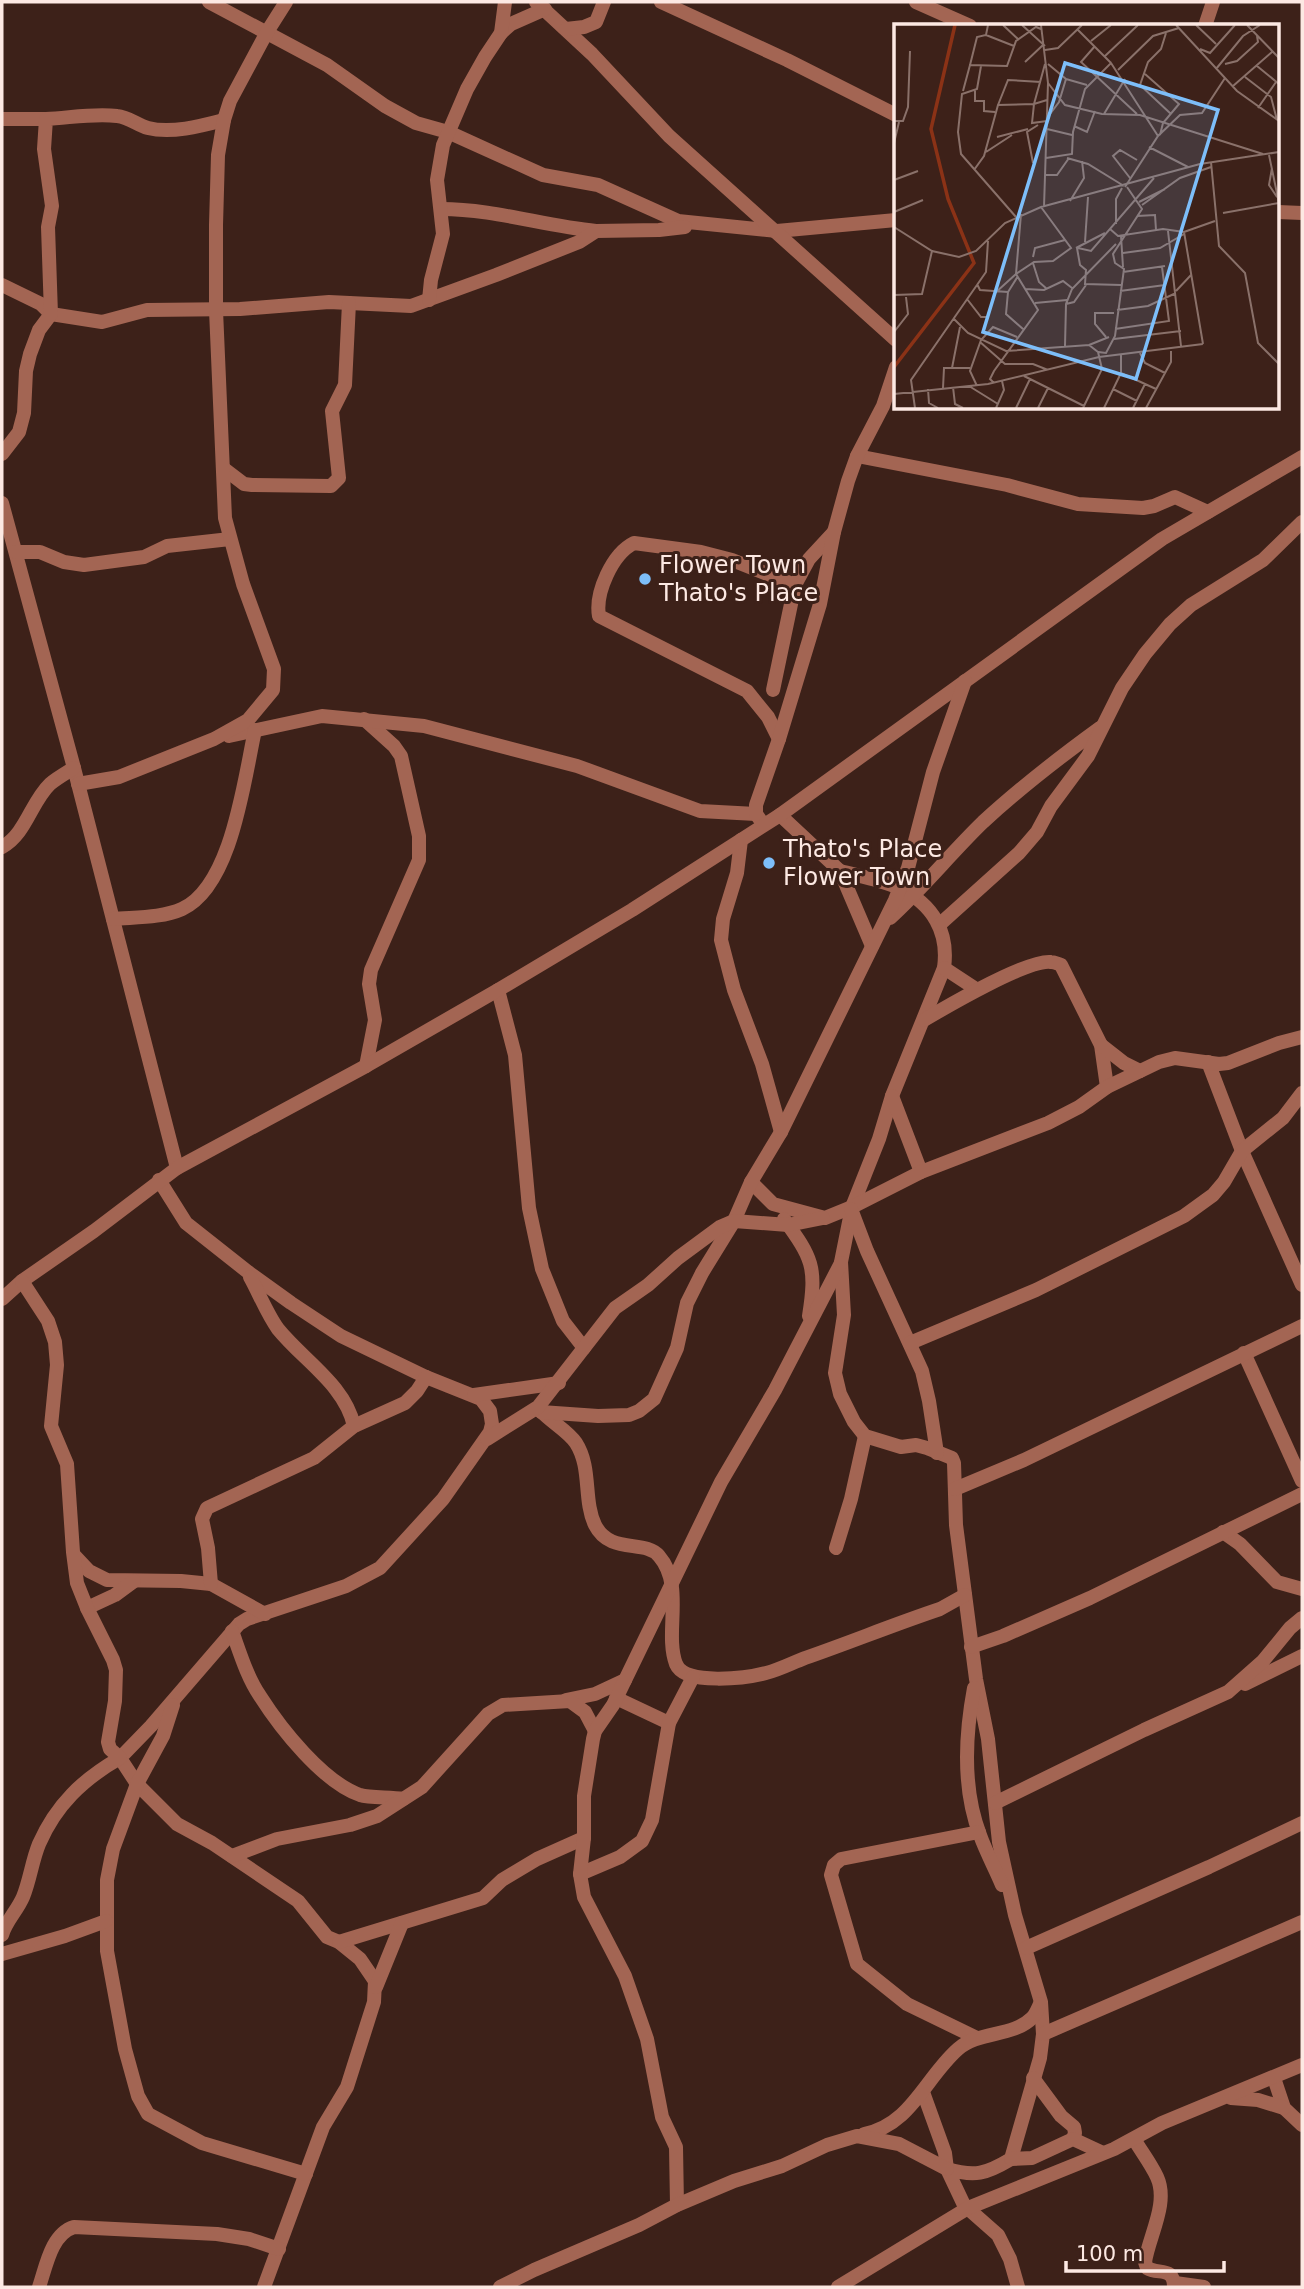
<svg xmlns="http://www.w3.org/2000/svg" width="1304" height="2289" viewBox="0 0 1304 2289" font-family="'DejaVu Sans',sans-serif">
<rect width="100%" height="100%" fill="#3d2119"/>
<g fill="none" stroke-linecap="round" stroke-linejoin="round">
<g stroke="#a36553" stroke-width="14">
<path d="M209 2 327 65 385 106 416 123 448 132 543 175 598 185 678 221 777 231 896 220"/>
<path d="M536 2 592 54 669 136 896 340"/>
<path d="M661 2 787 60 896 115"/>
<path d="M916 2 970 26"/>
<path d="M1205 26 1213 2"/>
<path d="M566 29 584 27 596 22 604 2"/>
<path d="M501 33 511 24 545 9"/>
<path d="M2 119H46"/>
<path d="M441 209C494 209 544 226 596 231"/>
<path d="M1278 212 1302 213"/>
<path d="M2 285 41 304 51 314 102 322 147 310 240 309 329 302 411 306 496 275 579 242 596 231 659 230 685 227"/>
<path d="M429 300 431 280 443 234 437 180 443 145 467 89 485 57 501 33 505 2"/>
<path d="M2 454 19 432 24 413 26 371 30 354 39 330 51 314 48 227 52 206 44 149 46 119C69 118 94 113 117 116 129 117 137 125 148 128 171 134 201 126 224 120"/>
<path d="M857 456 1007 485 1078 504 1143 508 1154 506 1175 497 1208 512"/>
<path d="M223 468 244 484 252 485 331 486 339 478 332 411 345 385 349 303"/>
<path d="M2 503 74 768 177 1168"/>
<path d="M16 552H40L64 562 84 565 144 557 167 546 230 539"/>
<path d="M773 690 795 585 809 559 834 532"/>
<path d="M364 719 394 746 401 756 419 836V860L371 970 369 984 375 1020 366 1066"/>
<path d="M229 736 322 716 424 726 577 766 700 811 756 814"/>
<path d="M779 739 768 717 747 691 599 616C595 593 612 554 634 543L701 552 732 560 795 585"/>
<path d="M78 784 119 777 214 739 248 720 273 690 274 669 243 584 225 518 216 310V225L218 155 224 120 230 101 267 32 286 2"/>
<path d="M780 815 840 871 872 946"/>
<path d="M761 821 756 814V805L779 739 820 604 834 532 848 481 857 456 883 406 896 367"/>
<path d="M741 840 737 873 723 919 721 940 734 990 762 1064 781 1132"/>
<path d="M2 847C26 834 31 802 50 784 57 778 66 773 74 768"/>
<path d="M840 871C859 876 882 880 899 888 933 904 949 932 944 968L892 1096 879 1139 852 1207 841 1262 844 1315 835 1373 840 1394 854 1422 865 1436 901 1447 916 1445 927 1448 952 1458 954 1463 956 1525 976 1679 988 1739 999 1842 1015 1915 1041 2002 1043 2034 1040 2058 1011 2159C986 2174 975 2177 947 2169L964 2205 998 2235 1010 2259 1018 2287"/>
<path d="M890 918C923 888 951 853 983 822 1020 788 1060 757 1100 728"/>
<path d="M113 919C135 917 162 918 182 909 232 886 244 780 255 730"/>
<path d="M939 925 1019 853 1037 832 1051 806 1088 756 1122 688 1145 654 1170 624 1191 605 1263 560 1302 522"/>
<path d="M944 968 976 989"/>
<path d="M498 990 515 1055 529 1208 542 1269 563 1321 584 1348"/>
<path d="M924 1020C946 1007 1028 959 1051 962 1055 962 1058 964 1061 965L1101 1045 1107 1087"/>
<path d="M1101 1045 1124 1063 1140 1071"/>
<path d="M1208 1062 1242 1151 1302 1285"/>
<path d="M892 1096 921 1172"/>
<path d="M159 1180 186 1223 248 1272 291 1303 341 1336 426 1377 481 1399 490 1411 492 1424 490 1432 443 1499 380 1568 346 1586 247 1619 239 1624 151 1726 120 1758 137 1784 177 1824 212 1843 298 1901 327 1937 339 1942 360 1959 375 1981 374 2002 347 2087 323 2127 264 2287"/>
<path d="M751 1182 773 1204 825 1218 852 1207 921 1172 1048 1123 1079 1107 1107 1087 1159 1062 1175 1058 1219 1064 1228 1063 1279 1043 1302 1037"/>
<path d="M851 1209 867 1251 922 1371 929 1401 937 1453"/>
<path d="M784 1219C812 1258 817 1266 809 1316"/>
<path d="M250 1277C259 1293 267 1314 278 1329 304 1361 345 1385 354 1426"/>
<path d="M2 1299 22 1281 94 1231 177 1168 366 1066 498 990 632 910 780 815 1162 539 1302 457"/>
<path d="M910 1343 1036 1290 1184 1216 1213 1195 1224 1182 1242 1151 1283 1118 1302 1093"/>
<path d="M1244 1353 1302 1481"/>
<path d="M474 1395 559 1383"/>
<path d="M541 1411C551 1422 568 1431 576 1443 592 1468 583 1500 595 1525 610 1555 645 1539 659 1556 685 1586 664 1632 676 1664 685 1686 747 1678 766 1673 779 1670 792 1663 805 1658 851 1642 895 1624 940 1609L965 1595"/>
<path d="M541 1412 598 1416 629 1415 639 1411 654 1399 677 1348 687 1303 702 1273 734 1221 751 1182 781 1132 895 900 908 868 933 772 965 681"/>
<path d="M487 1439 538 1407 615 1308 648 1285 678 1258 720 1227 734 1221 788 1225 823 1218"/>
<path d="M955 1489 1024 1460 1302 1326"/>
<path d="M1223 1532 1240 1544 1277 1582 1302 1589"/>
<path d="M836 1548 851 1499 865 1436"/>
<path d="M74 1555 89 1571 107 1580 181 1581 211 1584 265 1614"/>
<path d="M211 1584 208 1548 202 1519 207 1508 314 1458 354 1426 405 1403 417 1391 426 1377"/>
<path d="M87 1608 115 1595 134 1581"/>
<path d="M232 1631C240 1653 247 1677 260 1696 281 1729 323 1782 360 1795 370 1798 390 1797 403 1799"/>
<path d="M971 1647 1003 1636 1090 1598 1302 1494"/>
<path d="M1245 1684 1302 1656"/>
<path d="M974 1688C965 1736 962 1788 980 1835 986 1852 995 1868 1002 1885"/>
<path d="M616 1698 669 1723"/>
<path d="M566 1700 595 1694 625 1680"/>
<path d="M173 1705 163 1736 137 1784 113 1849 107 1880V1951L125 2049 138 2096 148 2114 202 2143 306 2174"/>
<path d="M995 1803 1144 1730 1228 1692 1263 1661 1290 1628 1302 1618"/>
<path d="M232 1856 277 1839 350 1825 377 1816 422 1787 488 1714 503 1705 570 1701 585 1712 595 1731"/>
<path d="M580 1874 620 1857 642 1841 652 1820 669 1723 693 1677"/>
<path d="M2 1935C6 1921 17 1911 23 1897 30 1880 32 1861 39 1844 56 1805 83 1779 120 1758L110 1749 108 1742 115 1701 116 1670 113 1660 87 1608 77 1583 73 1552 67 1464 51 1426 57 1365 55 1342 48 1321 22 1281"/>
<path d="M339 1942 483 1898 502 1880 537 1859 584 1838"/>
<path d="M1026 1948 1209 1867 1302 1823"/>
<path d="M2 1954 65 1936 106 1921"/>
<path d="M376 1987 402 1923"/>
<path d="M1043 2034 1302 1922"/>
<path d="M977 2038 907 2004 857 1964 831 1875 834 1865 841 1859 979 1832"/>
<path d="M1033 2078 1061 2116 1074 2127 1075 2133 1073 2139"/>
<path d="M1274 2078 1284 2108 1302 2125"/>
<path d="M923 2092 945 2153 947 2169"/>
<path d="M1231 2098 1258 2100 1284 2108"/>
<path d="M864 2134C911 2125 925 2078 958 2049 978 2031 1013 2037 1032 2018 1036 2014 1038 2008 1040 2004"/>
<path d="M1134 2139C1141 2151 1151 2164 1157 2177 1169 2203 1149 2236 1145 2262L1147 2268C1158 2275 1174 2266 1174 2287"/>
<path d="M1011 2159 1032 2158 1073 2139 1101 2152"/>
<path d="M677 2205 676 2147 662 2117 647 2039 625 1976 584 1897 580 1874 584 1838V1796L593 1739 595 1731 613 1705 721 1482 775 1390 841 1263"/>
<path d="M1175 2283 1204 2287"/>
<path d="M39 2287C46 2267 51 2234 74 2227L217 2234 249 2239 279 2249"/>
<path d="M500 2287 534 2270 639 2225 677 2205 734 2181 782 2166 827 2145 857 2136 899 2144 947 2169"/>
<path d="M838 2287 968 2208 1114 2149 1162 2123 1302 2065"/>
</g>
</g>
<g fill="#7dbef9" stroke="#3d2119" stroke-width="2.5">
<circle cx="645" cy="579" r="7"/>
<circle cx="769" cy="863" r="7"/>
</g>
<g text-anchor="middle" stroke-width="6" stroke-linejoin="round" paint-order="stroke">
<g font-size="24" fill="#fde9e3" stroke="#3d2119" text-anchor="start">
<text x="659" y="573">Flower Town<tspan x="659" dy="28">Thato's Place</tspan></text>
<text x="783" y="857">Thato's Place<tspan x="783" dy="28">Flower Town</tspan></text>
</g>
</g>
<g transform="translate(894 24)">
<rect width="385" height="385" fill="#3d2119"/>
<path fill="none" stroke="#8b3216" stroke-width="3.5" d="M0 343 80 239 54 175 37 105 61 1"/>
<path fill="none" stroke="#8a716a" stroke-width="2" d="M94 1 92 11 83 13 76 41 113 42 122 17 142 3 147 5M109 1 125 16M128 1 151 22M147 1 154 59 150 183M282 1 343 67 385 97M302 1 322 20M353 1 385 34M183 5 217 39M272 9 267 25 254 38 246 61 277 90M92 11 120 22M197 17 217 1M201 22 187 38 243 90M306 25 316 29 341 1M151 26 164 24 188 1M211 32 244 1M131 38 149 21M151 40 140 80 153 76M154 40 172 55M331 40 343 37 364 18 363 12M87 42 83 65 68 70 64 108 67 130 122 193M363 42 385 60M322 45 349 12 366 1M224 46 259 12 285 4M251 50 285 80 269 99 266 111M351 53 377 73 383 96M154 59 171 81 208 90 246 91 369 130M339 62 378 28M81 66V77H90V87L101 88M69 67 76 41M104 81 114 56 147 58M364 84 382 58M210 90 231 55M153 94 165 78 172 55 193 61M0 97H9L14 83 16 27M180 102 193 108 201 87M153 105 178 111M103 113 134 105M0 119 5 98M255 123 294 143M92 128 118 111M375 131 385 179M152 134 178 130 179 108 191 65 217 39 264 112M173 134 194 140 230 162M317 138 325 222 351 249 364 319 385 340M139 139 133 108 144 101M378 144 375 161 383 173M80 146 90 132 104 81 140 80 138 99 153 97M151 151H163L175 134M236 154 219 132 226 126 243 136M0 156 24 147M231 163 264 112 286 91 308 89 331 54M176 177 190 154 188 137M245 178 271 165M248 181 286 154 317 143M0 188 29 176M329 189 385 179M243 192 261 191 262 206M222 200V175L228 164M0 203 38 227 65 233 82 227 111 199 147 183 306 140 385 128M216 205 224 212 269 205 290 208M274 207 287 322M227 212 229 243M191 218 194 173M182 224 211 209M183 224 186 241 192 246 191 260 227 261M184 224 197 227 260 154M229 229 266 224 290 210M139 233 141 224 171 216M139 239 145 258 153 265M229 248 271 242M124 252 114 268 112 290 129 305M83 260 86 266 114 268M131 265 150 266 169 257 178 264M226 267 271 261M282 267 297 251M101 269 122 250 127 190M0 271 28 270 38 227M73 275 87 293H93M141 279 173 276M172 280 180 278 192 261M223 286 254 282 282 269M59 294 74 309 112 327 195 321 204 328M221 305 275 297 268 243M0 308 14 290 12 273M212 313 201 300V289H220M220 315 287 307M86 318 111 340H139L154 346M309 320 290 208 321 197M195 321 215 313M171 322 172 280 178 265 222 220M246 329 251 339 271 349M58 344 66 303M227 349 262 365M130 352 190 382M100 359 96 355 100 347 144 286 122 250 140 238 159 237 177 224 147 183M75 362 104 380M83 362 76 347 87 316 99 303 123 313M59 363 61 380 69 384M49 364 50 344H76M34 365 35 379 44 384M219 365 243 377M0 370 94 360 205 333 309 320M21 384 17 356 92 248 94 217M102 384 110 366 108 357M122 384 136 355M144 384 154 364M189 384 208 345 204 328 212 329 221 312 230 245 221 239 219 230 248 185 233 163M210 384 227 349V331M239 384 251 360M252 384 277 338V327"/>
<path fill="#7dbef9" fill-opacity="0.15" stroke="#7dbef9" stroke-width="3.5" d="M171 39 324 86 242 355 89 308Z"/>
<rect width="385" height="385" fill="none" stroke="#fde9e3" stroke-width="3.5"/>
</g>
<rect width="1304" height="2289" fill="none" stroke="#fde9e3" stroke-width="7"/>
<path d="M1066 2261v10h158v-10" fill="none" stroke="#fde9e3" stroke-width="3.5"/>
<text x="1076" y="2261" font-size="21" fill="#fde9e3" stroke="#3d2119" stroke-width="5" paint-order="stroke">100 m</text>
</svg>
